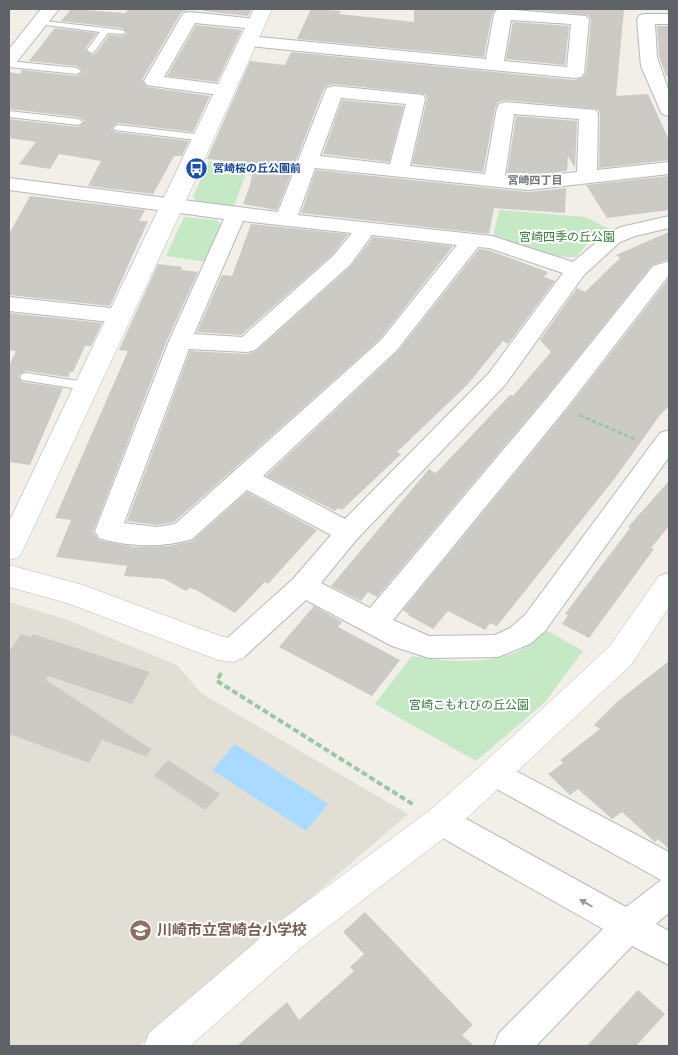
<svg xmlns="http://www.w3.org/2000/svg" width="678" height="1055" viewBox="0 0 678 1055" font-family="'Noto Sans','Noto Sans JP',sans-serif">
<rect width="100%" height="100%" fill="#f1efe8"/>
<path fill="#e1ded6" d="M9 602 65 619 177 665 201 693 408 814 139 1046H9Z"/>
<g fill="#c5e8c5">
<path d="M209 161 249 165 234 206 198 203 193 197Z"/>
<path d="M499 210 586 217 609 229 589 242 576 257C549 259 521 242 493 237Z"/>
<path d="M184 217 217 220 221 225 206 262 166 256Z"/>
<path d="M546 630 583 651 545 702 476 761 375 704 412 656C448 662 496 666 528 646 534 642 540 635 546 630Z"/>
</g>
<path fill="#aadaff" d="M235 744 328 804 306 831 212 770Z"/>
<g fill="#cccac5">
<path d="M71 9 125 13 129 9 188 10 182 12 179 16 142 80 147 87 210 96 193 132 118 123 111 128 115 132 189 141 182 156H174L153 194 88 186 101 161 59 154 50 169 19 164 36 142 9 138V119L78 127 85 121 78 117 9 109V72L20 74 22 70 77 76 82 72V70L77 66 29 61 55 28 97 33 85 49 92 55 96 53 109 35 122 36 128 33 122 28 61 21Z"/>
<path d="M204 9H252L248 16 203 11Z"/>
<path d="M311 9 341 11 339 14 414 22V9H496L492 14 484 57 297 39Z"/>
<path d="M522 9H624L616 96 648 94 669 140V160L599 168 600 114 598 109 506 100 498 102 495 108 483 172 412 164 427 99 425 94 334 84 326 86 323 91 277 210 243 204 250 185 254 164 207 159 250 61 285 65 291 52 575 80 582 78 586 73 591 20 588 15Z"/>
<path d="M513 22 569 26 565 65 506 59Z"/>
<path d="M196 25 242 30 217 82 167 76Z"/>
<path d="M657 26H669V75L666 76 659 56Z"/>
<path d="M342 100 404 106 389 162 323 154Z"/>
<path d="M516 116 577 121 575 168 568 156 567 171 528 176 507 174Z"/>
<path d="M316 170 528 192 566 188 565 213 494 208 489 234 301 213Z"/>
<path d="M669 176V210L607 218 586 185Z"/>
<path d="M30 196 145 210 139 221H148L110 306 9 295V234Z"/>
<path d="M251 224 348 234 333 254 241 335 197 332 222 275 232 276Z"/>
<path d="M669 232V259L652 265 545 398 377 597 368 592 361 601 331 586 429 469 435 473 437 472 510 395 513 396 551 352 540 340 577 288 585 292 620 258 616 255Z"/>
<path d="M373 237 453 246 380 339 174 522 157 525 127 521 190 351 247 354 256 351 351 266Z"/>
<path d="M479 249 488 250 548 272 544 277 555 281 508 344 503 341 467 385 397 452 401 454 342 510 338 508 335 511 266 476 398 351Z"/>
<path d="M158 264 182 267 181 270 198 272 167 340 93 532 99 540 134 547 169 546 192 541 247 492 317 530 268 584 265 582 235 613 196 590 189 588 186 591 164 579 124 576 127 566 56 557 71 520 55 518 128 351 119 350Z"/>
<path d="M669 278V406L660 415 615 478 497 626 490 623 485 630 448 611 433 629 408 615 409 614 403 610 565 412Z"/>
<path d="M9 313 102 323 91 346H85L73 372H70L68 377 26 371 18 376 22 382 63 388 30 465 9 462V366L16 351 9 350Z"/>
<path d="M669 481V526L651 548 654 549 589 638 562 624 568 615 565 614 630 528 628 527Z"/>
<path d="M314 606 342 622 338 627 400 660 372 696 279 647Z"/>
<path d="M21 634 31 637 33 634 150 672 132 704 48 676 46 680 151 749 147 757 102 740 89 763 9 734V652Z"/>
<path d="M669 661V849L658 839 655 842 622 812 612 819 578 789 570 795 548 774 563 763 560 760 600 729 594 725 618 701Z"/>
<path d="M168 760 220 794 205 810 154 776Z"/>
<path d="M365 912 473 1025 462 1035 474 1046H237L287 1002 299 1020 354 971 350 967 364 954 343 932Z"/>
<path d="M638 990 665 1014 636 1046H587Z"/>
</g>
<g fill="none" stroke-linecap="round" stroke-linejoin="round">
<defs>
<g id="lane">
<path d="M36 20 122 30 126 32 122 34 108 33 94 52 91 53 87 50 100 32 39 24H36Z"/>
<path d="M9 61 77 68 81 71 77 74 9 67Z"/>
<path d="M9 111 78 119 83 122 78 125 9 117Z"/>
<path d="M118 125 204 135 209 138 204 141 115 130 113 128Z"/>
<path d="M26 373 85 382 91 386 85 390 22 380 20 377 22 374Z"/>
</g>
<g id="street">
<path d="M41 9H59L15 64 9 65V49Z"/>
<path d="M503 9 586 16 589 20 584 73 581 77 575 78 248 46 242 45 239 41 242 37 248 36 486 59 494 14 497 10ZM511 20 571 24 567 67 504 61Z"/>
<path d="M190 12 256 19 262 20 265 24 262 28 256 29 195 23 164 77 233 86 235 90 233 94 226 96 153 86 147 85 144 81 181 17 184 13Z"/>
<path d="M646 14H669V24H655L657 57 669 92V116L662 114 660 110 641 66 637 19 640 15Z"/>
<path d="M334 86 423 95 425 99 410 166 485 174 497 108 499 104 506 102 596 110 598 114 597 170 669 162V174L528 190 315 168 298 215 492 236 573 262 606 234 621 227 669 216V228L635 236 620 242 584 275 505 385 357 539 321 583 370 608 546 399 653 266 669 261V275L564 411 393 620 429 636 495 635 510 628 525 615 660 433 669 430V457L545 631 530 644 498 657 429 658 392 646 306 600 243 658 233 661 223 658 219 650 223 642 293 579 331 535 247 490 192 539C162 548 129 547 99 538L95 531 169 341 224 219 9 190V178L278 212 325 92 327 88ZM341 98 406 104 390 164 320 156ZM514 114 579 119 577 172 528 178 505 176ZM243 221 352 233 334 255 242 337 194 334ZM372 235 457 245 381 340 175 524 157 527 124 523 189 349 247 352 255 350 350 265ZM478 247 489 248 563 273 489 373 345 519 263 476 397 350Z"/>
<path d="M9 297 119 309 127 311 130 316 127 321 119 323 9 311Z"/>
<path d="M495 760 669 852V913L656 924 669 931V965L632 946 536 1046H494L499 1033 603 929 430 831 425 821 430 811 441 807 452 811 626 907 661 880 484 782 480 773 484 764Z"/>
</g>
<g id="secondary">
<path d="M254 9H272L183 207 23 550 19 557 9 560V522Z"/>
<path d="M9 565 83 585 220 636 244 642 248 650 244 658 233 662 218 660 67 603 9 587Z"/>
<path d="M669 573V607L631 665 453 831 303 946 190 1046H144L149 1033 279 922 429 811 484 763 609 647 659 576Z"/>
</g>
</defs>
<use href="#lane" stroke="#b5b8bc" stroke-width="2"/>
<use href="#street" stroke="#b5b8bc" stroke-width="2"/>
<use href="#secondary" stroke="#b6babf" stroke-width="1"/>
<path stroke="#9cc7a9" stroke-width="3" stroke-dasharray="4.5 2.5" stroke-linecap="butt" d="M579 415 637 440"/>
<path stroke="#9cc7a9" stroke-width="4" stroke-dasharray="6 3" stroke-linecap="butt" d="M221 673 217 681 414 805"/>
<use href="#lane" fill="#fff" fill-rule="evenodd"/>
<use href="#street" fill="#fff" fill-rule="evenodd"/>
<use href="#secondary" fill="#fff" fill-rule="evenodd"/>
</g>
<defs><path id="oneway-solid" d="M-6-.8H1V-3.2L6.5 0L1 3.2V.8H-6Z" transform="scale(1.25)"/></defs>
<use fill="#979a9d" href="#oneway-solid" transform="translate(586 903) rotate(-150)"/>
<defs>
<symbol id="bus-disc" viewBox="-11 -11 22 22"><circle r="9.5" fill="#1a4fb4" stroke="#fff"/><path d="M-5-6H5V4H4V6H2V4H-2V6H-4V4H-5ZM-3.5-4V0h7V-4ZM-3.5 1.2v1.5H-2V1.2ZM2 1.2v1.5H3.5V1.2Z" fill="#fff"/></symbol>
<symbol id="school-disc" viewBox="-11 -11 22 22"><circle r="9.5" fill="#8d6e63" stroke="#fff"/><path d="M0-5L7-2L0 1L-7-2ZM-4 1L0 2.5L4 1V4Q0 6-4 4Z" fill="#fff"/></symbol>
</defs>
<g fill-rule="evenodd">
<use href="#bus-disc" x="184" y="156" width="25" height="25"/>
<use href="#school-disc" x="128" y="918" width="25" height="25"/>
</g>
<g text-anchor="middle" stroke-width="4" stroke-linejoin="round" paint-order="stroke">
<g font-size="11" font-weight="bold" fill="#164399" stroke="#fff" text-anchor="start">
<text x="213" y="172">宮崎桜の丘公園前</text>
</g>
<g font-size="11" font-weight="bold" fill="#70757a" stroke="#fff">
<text x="535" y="184">宮崎四丁目</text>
</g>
<g font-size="12" fill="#348238" stroke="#fff">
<text x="567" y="241">宮崎四季の丘公園</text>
<text x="469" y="709">宮崎こもれびの丘公園</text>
</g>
<g font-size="15" font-weight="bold" fill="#785e54" stroke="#fff" text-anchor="start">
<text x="157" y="935">川崎市立宮崎台小学校</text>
</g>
</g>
<rect width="678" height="1055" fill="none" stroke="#5f6368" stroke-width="20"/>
</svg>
